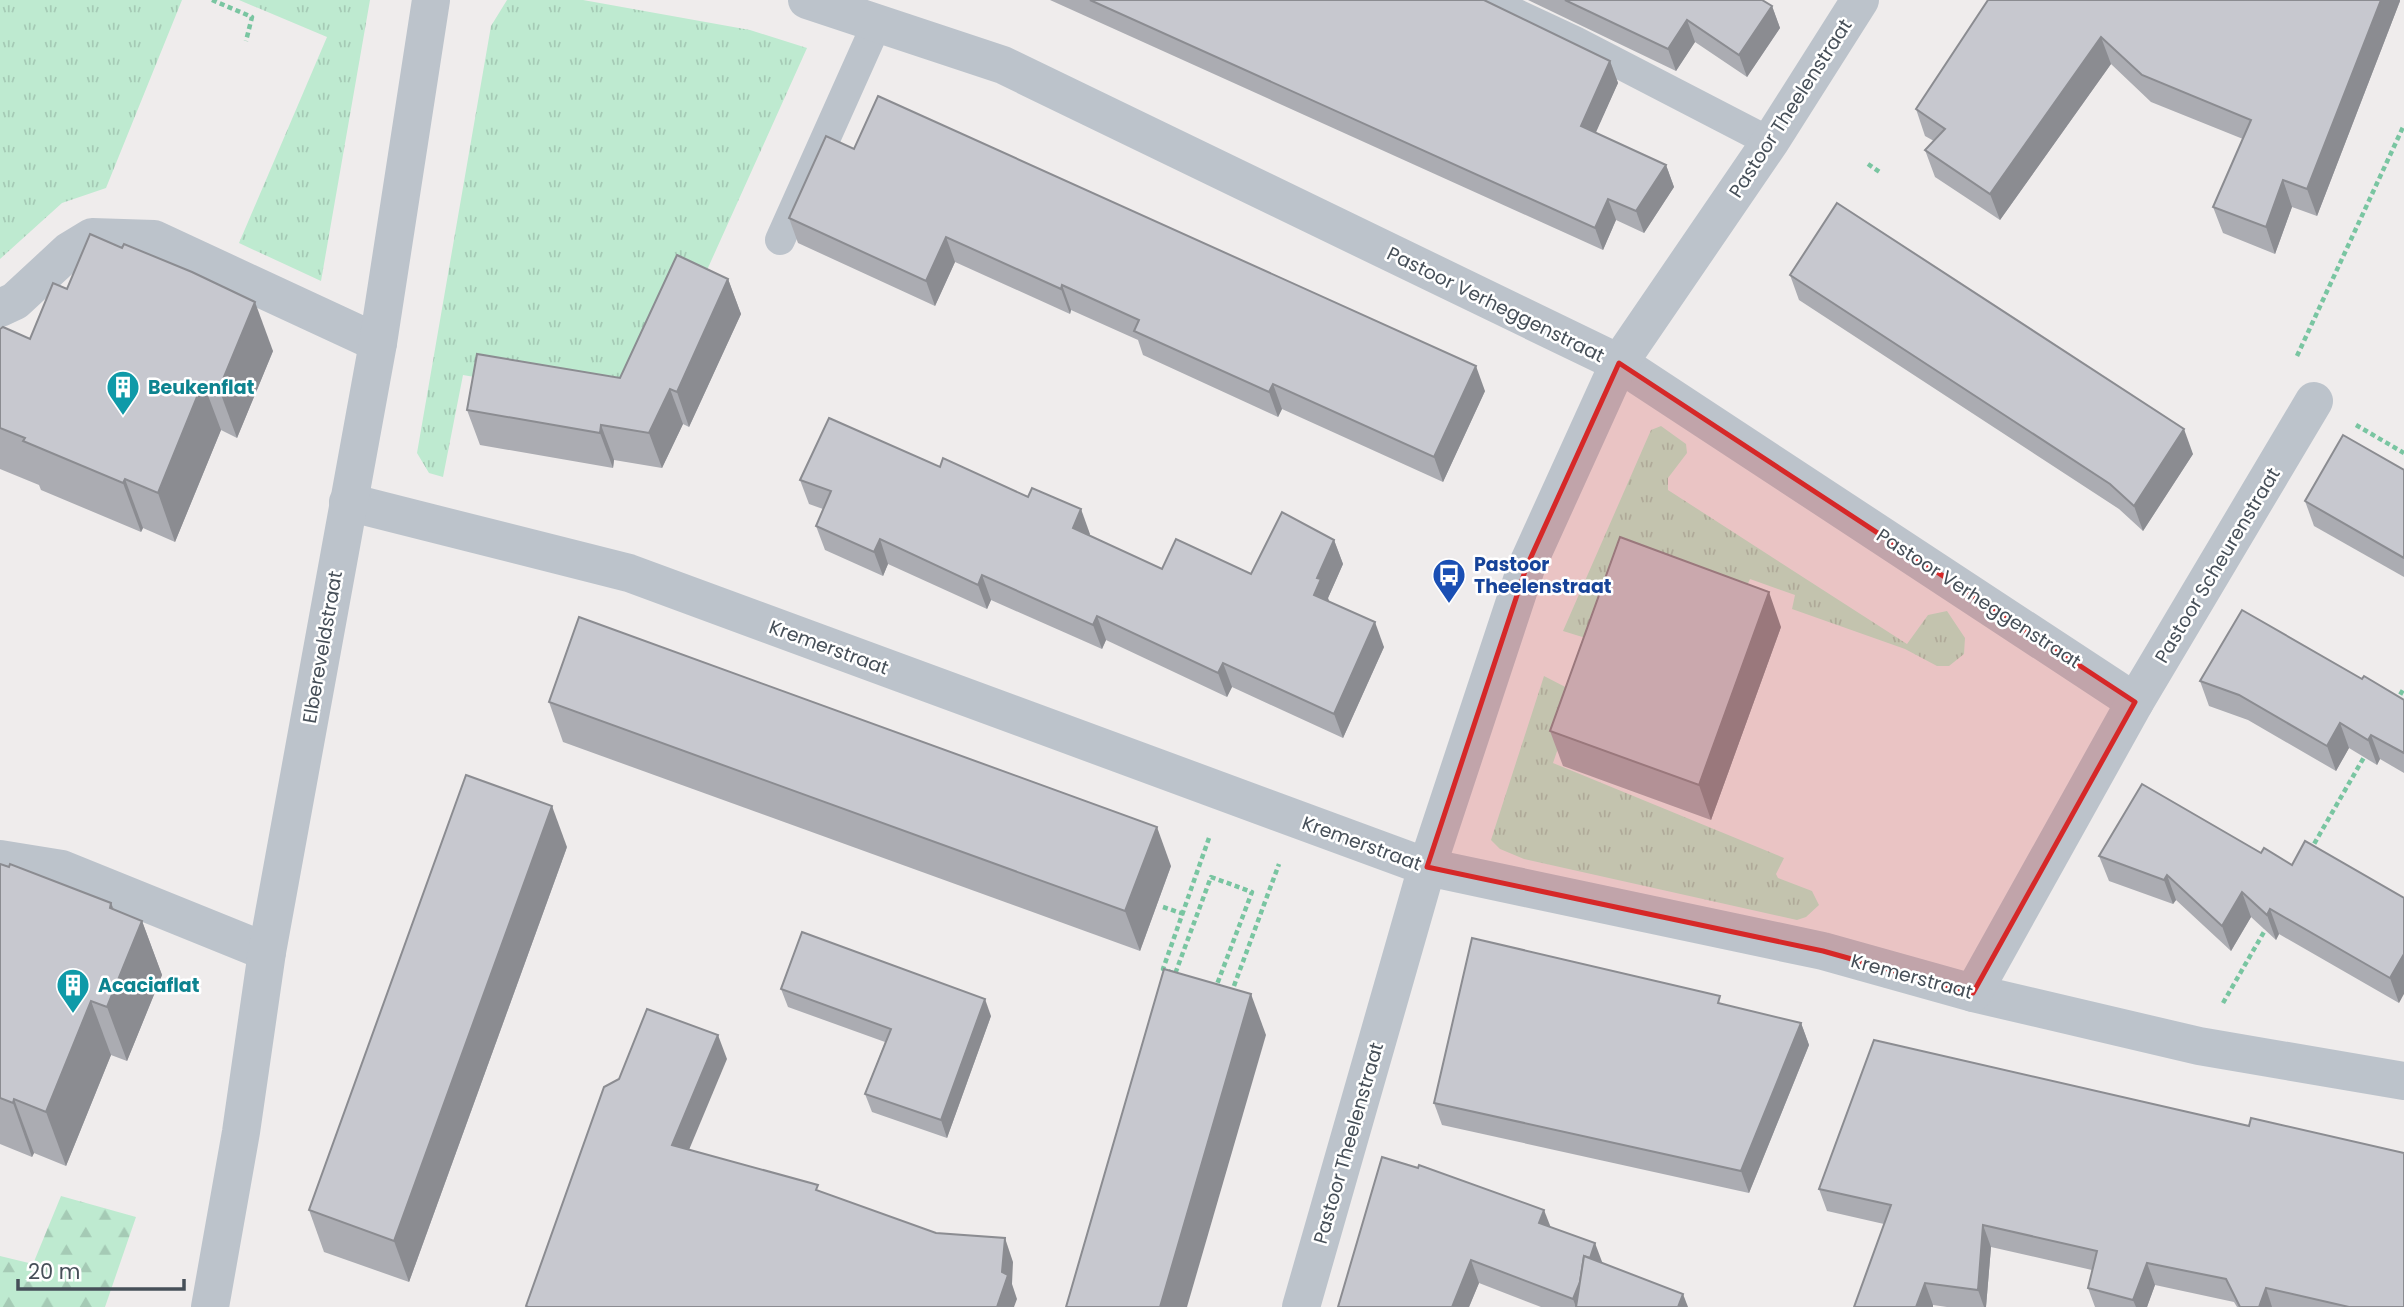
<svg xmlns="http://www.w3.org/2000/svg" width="2404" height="1307" viewBox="0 0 2404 1307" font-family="Poppins,sans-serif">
<defs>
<pattern id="grass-tufts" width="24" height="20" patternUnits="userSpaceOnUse" patternTransform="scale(1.75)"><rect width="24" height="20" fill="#beead0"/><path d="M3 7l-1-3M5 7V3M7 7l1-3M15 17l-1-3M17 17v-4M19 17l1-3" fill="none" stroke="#a5cab5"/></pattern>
<pattern id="forest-firs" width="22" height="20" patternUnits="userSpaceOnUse" patternTransform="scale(1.75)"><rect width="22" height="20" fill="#beead0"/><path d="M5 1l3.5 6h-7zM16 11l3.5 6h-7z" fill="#a5cab5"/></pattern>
</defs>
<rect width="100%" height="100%" fill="#efecec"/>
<g fill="url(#grass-tufts)">
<path d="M0 0H182L106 188 62 203 0 259Z"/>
<path d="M239 0H370L321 281 239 243 327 37Z"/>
<path d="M507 0H583L750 30 807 48 698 290 623 403 463 375 443 477 429 473 417 453 491 26Z"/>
<path d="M1661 426 1686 444 1687 453 1668 478V490L1907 644 1928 615 1947 611 1965 638 1964 654 1949 666H1937L1905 649 1792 609 1795 595 1750 579 1740 601 1592 640 1563 631 1651 430Z"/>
<path d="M1544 676 1577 693 1553 763 1784 858 1776 874 1778 878 1812 891 1819 905 1806 917 1797 920 1524 859 1500 849 1491 840Z"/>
</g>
<path fill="url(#forest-firs)" d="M61 1196 136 1217 105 1307H0V1256L33 1264Z"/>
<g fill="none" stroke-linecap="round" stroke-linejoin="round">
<g stroke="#79c5a1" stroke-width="4.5" stroke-dasharray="5 3.5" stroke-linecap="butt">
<path d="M212 0 252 17 246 41"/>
<path d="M1868 164 1881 173"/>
<path d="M2297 356 2404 125"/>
<path d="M2356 425 2404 453"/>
<path d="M2396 702 2404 688"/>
<path d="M1209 838 1163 969 1175 974 1211 877 1252 892 1216 987"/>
<path d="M2310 851 2367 752"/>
<path d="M1163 907 1184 914"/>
<path d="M1231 994 1279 864"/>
<path d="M2223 1003 2268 925"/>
</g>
<g stroke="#bcc3cb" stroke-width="30">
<path d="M1487 0 1575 41 1770 142"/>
<path d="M780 240 878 21"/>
</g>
<g stroke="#bcc3cb" stroke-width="38">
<path d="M807 0 1003 65 1619 363 2135 702"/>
<path d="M0 308 15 301 69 251 92 237 154 239 378 343"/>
<path d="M348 502 629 573 1427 867 1823 951 1973 993 2199 1046 2404 1081"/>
<path d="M0 859 62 869 267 952"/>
<path d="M1973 993 2135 702 2314 401"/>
<path d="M210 1307 241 1132 267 952 378 343 431 0"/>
<path d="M1301 1307 1427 867 1526 568 1619 363 1770 142 1860 0"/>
</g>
</g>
<g fill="#abacb2">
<path d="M1050 0H1484L1610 61 1618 83 1595 133 1666 165 1674 187 1644 233 1616 220 1603 250Z"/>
<path d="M1528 0H1762L1772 6 1780 28 1747 77 1695 42 1676 71Z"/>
<path d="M1988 0 2400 1 2317 216 2292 207 2275 254 2223 233 2213 207 2243 139 2151 102 2111 64 2000 220 1935 177 1925 150 1934 141 1925 136 1916 109Z"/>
<path d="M854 149 1485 391 1443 482 1282 409 1278 417 1143 355 1138 340 1071 310 1070 314 955 262 935 306 798 243 789 218Z"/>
<path d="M122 248 273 351 237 438 221 430 175 542 143 528 141 532 41 490 39 485 0 469V329L30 339 67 289Z"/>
<path d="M1790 275 2193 454 2143 531 2119 509 1799 300Z"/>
<path d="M728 279 741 314 689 427 683 424 662 468 614 460 613 468 480 445 467 410 620 378Z"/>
<path d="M2404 470V577L2314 526 2305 501Z"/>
<path d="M800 480 1090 534 1089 536 1162 569 1251 574 1334 540 1343 564 1328 598 1329 602 1384 647 1343 738 1232 687 1227 697 1106 640 1102 649 991 600 987 609 888 564 883 576 825 550 816 526 823 509 809 504Z"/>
<path d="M1781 627 1711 820 1563 766 1550 731Z"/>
<path d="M2362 679 2404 700V773L2380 759 2377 765 2349 748 2336 771 2248 720 2209 706 2200 681Z"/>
<path d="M549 702 1171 866 1140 951 563 742Z"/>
<path d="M567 847 409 1282 324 1252 309 1210Z"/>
<path d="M2261 853 2292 865 2404 898 2399 1003 2279 934 2276 940 2251 917 2231 951 2176 900 2173 904 2109 881 2099 856Z"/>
<path d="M0 864 111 903 114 909 142 921 162 975 127 1061 111 1055 66 1166 34 1153 32 1157 0 1144Z"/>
<path d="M781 989 991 1016 947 1138 872 1112 865 1094 885 1042 788 1007Z"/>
<path d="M1723 1004 1801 1023 1809 1045 1749 1193 1442 1125 1434 1103Z"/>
<path d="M1819 1189 2404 1307H2237L2234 1302 2155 1285 2147 1307H2095L2088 1288 2092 1270 1991 1247 1986 1307H1947L1933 1305V1307H1854L1884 1224 1827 1211Z"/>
<path d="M1551 1228 1603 1263 1688 1307H1541L1479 1283 1469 1307H1338Z"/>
</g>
<g fill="#8b8c91">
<path d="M2381 0H2400V1L2317 216 2307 189Z"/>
<path d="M1772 6 1780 28 1747 77 1739 55Z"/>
<path d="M1687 20 1695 42 1676 71 1668 49Z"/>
<path d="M2101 37 2111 64 2000 220 1990 194Z"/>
<path d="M1610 61 1618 83 1589 148 1581 126Z"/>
<path d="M1666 165 1674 187 1644 233 1636 211Z"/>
<path d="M2283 180 2292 207 2275 254 2266 227Z"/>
<path d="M1608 199 1616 220 1603 250 1595 228Z"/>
<path d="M946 237 955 262 935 306 926 281Z"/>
<path d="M728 279 741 314 689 427 677 392Z"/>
<path d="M1062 285 1071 310 1070 314 1061 289Z"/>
<path d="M255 302 273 351 237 438 219 389Z"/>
<path d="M1476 366 1485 391 1443 482 1434 457Z"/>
<path d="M203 382 221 430 175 542 158 493Z"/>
<path d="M1273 384 1282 409 1278 417 1269 392Z"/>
<path d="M670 389 683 424 662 468 649 433Z"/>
<path d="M601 425 614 460 613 468 600 433Z"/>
<path d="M2184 429 2193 454 2143 531 2134 506Z"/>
<path d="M125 479 143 528 141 532 123 483Z"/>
<path d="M1081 509 1090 534 1081 553 1073 528Z"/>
<path d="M880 539 888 564 883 576 874 552Z"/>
<path d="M1334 540 1343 564 1328 598 1330 604 1314 595 1317 578Z"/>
<path d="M982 575 991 600 987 609 978 585Z"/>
<path d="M1769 592 1781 627 1711 820 1699 785Z"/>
<path d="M1097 616 1106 640 1102 649 1093 625Z"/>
<path d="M1375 622 1384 647 1343 738 1334 714Z"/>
<path d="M1223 663 1232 687 1227 697 1218 673Z"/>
<path d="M2340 723 2349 748 2336 771 2327 746Z"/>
<path d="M2371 735 2380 759 2377 765 2368 740Z"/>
<path d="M552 806 567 847 409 1282 394 1241Z"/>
<path d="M1157 827 1171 866 1140 951 1125 911Z"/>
<path d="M2167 875 2176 900 2173 904 2164 880Z"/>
<path d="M2242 892 2251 917 2231 951 2222 926Z"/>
<path d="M111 903 129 953 142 921 162 975 127 1061 107 1007 110 908Z"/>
<path d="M2270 909 2279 934 2276 940 2267 915Z"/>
<path d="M2404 954V994L2399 1003 2390 978Z"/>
<path d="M1251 994 1266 1035 1187 1307H1160Z"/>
<path d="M985 999 991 1016 947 1138 941 1120Z"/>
<path d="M91 1001 111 1055 66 1166 46 1112Z"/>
<path d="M1801 1023 1809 1045 1749 1193 1741 1171Z"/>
<path d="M718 1035 727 1059 681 1169 672 1145Z"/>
<path d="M14 1099 34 1153 32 1157 13 1103Z"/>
<path d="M1544 1210 1553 1233 1539 1223Z"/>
<path d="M1983 1225 1991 1247 1986 1307H1984L1978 1290Z"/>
<path d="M1005 1238 1013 1262 1012 1284 1017 1299 1014 1307H997L1002 1272Z"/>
<path d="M1595 1243 1604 1267 1576 1307 1573 1299Z"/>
<path d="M1471 1260 1479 1283 1469 1307H1452Z"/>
<path d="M2147 1263 2155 1285 2147 1307H2136L2133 1300Z"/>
<path d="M1925 1283 1933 1305V1307H1916Z"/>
<path d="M2266 1288 2272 1307H2259Z"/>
<path d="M1683 1294 1688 1307H1678Z"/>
</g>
<g fill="#c7c8cf" stroke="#8b8c91" stroke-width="2">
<path d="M1090 0H1484L1610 61 1581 126 1666 165 1636 211 1608 199 1595 228Z"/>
<path d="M1565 0H1762L1772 6 1739 55 1687 20 1668 49Z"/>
<path d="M1988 0H2381L2307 189 2283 180 2266 227 2213 207 2251 120 2142 75 2101 37 1990 194 1925 150 1945 129 1916 109Z"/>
<path d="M878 96 1476 366 1434 457 1273 384 1269 392 1134 331 1139 320 1062 285 1061 289 946 237 926 281 789 218 826 136 854 149Z"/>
<path d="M1837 203 2184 429 2134 506 2110 484 1790 275Z"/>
<path d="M90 234 122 248 124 244 192 272 255 302 219 389 203 382 158 493 125 479 123 483 23 441 25 438 0 428V329L3 327 30 339 53 283 67 289Z"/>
<path d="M677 255 728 279 677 392 670 389 649 433 601 425 600 433 467 410 477 354 620 378Z"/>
<path d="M829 418 940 467 943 458 1028 497 1032 488 1081 509 1073 528 1162 569 1176 539 1251 574 1282 512 1334 540 1317 578 1321 579 1314 595 1375 622 1334 714 1223 663 1218 673 1097 616 1093 625 982 575 978 585 880 539 874 552 816 526 831 491 800 480Z"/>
<path d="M2343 435 2404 470V558L2305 501Z"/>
<path d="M1620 537 1769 592 1699 785 1550 731Z"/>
<path d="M2242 610 2362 679 2364 676 2404 700V753L2371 735 2368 740 2340 723 2327 746 2239 695 2200 681Z"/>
<path d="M579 617 1157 827 1125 911 549 702Z"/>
<path d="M466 775 552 806 394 1241 309 1210Z"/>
<path d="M2142 784 2261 853 2264 848 2292 865 2305 841 2404 898V954L2390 978 2270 909 2267 915 2242 892 2222 926 2167 875 2164 880 2099 856Z"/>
<path d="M0 864 9 867 10 864 111 903 110 908 142 921 107 1007 91 1001 46 1112 14 1099 13 1103 0 1098Z"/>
<path d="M802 932 985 999 941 1120 865 1094 891 1029 781 989Z"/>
<path d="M1472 938 1720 996 1718 1003 1801 1023 1741 1171 1434 1103Z"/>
<path d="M1164 969 1251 994 1160 1307H1066Z"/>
<path d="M647 1009 718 1035 672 1145 818 1185 816 1190 936 1233 1005 1238 1002 1272 1008 1275 997 1307H528L526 1306 604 1087 619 1079Z"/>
<path d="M1874 1040 2249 1126 2251 1118 2404 1153V1307H2349L2266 1288 2259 1307H2240L2226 1279 2147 1263 2133 1300 2088 1288 2097 1251 1983 1225 1978 1290 1925 1283 1916 1307H1854L1891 1205 1819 1189Z"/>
<path d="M1382 1157 1418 1168 1419 1165 1544 1210 1539 1223 1595 1243 1590 1258 1584 1256 1580 1282 1573 1299 1471 1260 1452 1307H1338Z"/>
<path d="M1584 1256 1683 1294 1678 1307H1576Z"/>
</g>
<path fill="#d62828" fill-opacity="0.2" stroke="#d62828" stroke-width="5" stroke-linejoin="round" d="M1619 363 2135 702 1973 993 1823 951 1427 867 1526 568Z"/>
<defs>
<symbol id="building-pin" viewBox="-11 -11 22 30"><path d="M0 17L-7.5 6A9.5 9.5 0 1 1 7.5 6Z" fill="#0f9aa8" stroke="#fff"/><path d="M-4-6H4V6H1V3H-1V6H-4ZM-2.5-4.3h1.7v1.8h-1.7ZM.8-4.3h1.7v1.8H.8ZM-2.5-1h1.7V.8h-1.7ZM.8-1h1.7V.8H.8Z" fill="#fff"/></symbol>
<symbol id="bus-pin" viewBox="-11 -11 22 30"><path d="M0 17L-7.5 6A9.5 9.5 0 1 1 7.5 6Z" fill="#1a4fb4" stroke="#fff"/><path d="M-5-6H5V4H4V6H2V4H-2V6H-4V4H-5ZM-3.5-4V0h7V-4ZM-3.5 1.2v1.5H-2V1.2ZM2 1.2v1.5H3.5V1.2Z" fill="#fff"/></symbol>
</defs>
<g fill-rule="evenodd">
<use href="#building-pin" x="104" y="368" width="38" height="52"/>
<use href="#bus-pin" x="1430" y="556" width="38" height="52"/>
<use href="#building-pin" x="54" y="966" width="38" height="52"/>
</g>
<g text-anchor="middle" stroke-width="5" stroke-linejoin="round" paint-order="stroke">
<g font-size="19" fill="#464f58" stroke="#fff">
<text transform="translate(1790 108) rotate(-57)" y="7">Pastoor Theelenstraat</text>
<text transform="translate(1496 304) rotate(26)" y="7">Pastoor Verheggenstraat</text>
<text transform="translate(2217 565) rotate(-59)" y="7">Pastoor Scheurenstraat</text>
<text transform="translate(1979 598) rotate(33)" y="7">Pastoor Verheggenstraat</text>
<text transform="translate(322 647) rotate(-80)" y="7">Elbereveldstraat</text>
<text transform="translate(829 647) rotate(20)" y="7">Kremerstraat</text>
<text transform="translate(1362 843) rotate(20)" y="7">Kremerstraat</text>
<text transform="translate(1912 976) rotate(15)" y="7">Kremerstraat</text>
<text transform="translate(1348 1143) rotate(-74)" y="7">Pastoor Theelenstraat</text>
</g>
<g font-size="19" font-weight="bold" fill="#0d838f" stroke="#fff" text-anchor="start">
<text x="148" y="394">Beukenflat</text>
<text x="98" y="992">Acaciaflat</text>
</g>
<g font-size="19" font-weight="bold" fill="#164399" stroke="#fff" text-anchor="start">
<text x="1474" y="571">Pastoor<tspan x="1474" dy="22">Theelenstraat</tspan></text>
</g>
</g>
<path d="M18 1279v10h166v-10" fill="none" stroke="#464f58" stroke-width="3.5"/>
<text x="28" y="1279" font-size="21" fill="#464f58" stroke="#ffffff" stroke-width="5" paint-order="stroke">20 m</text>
</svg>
